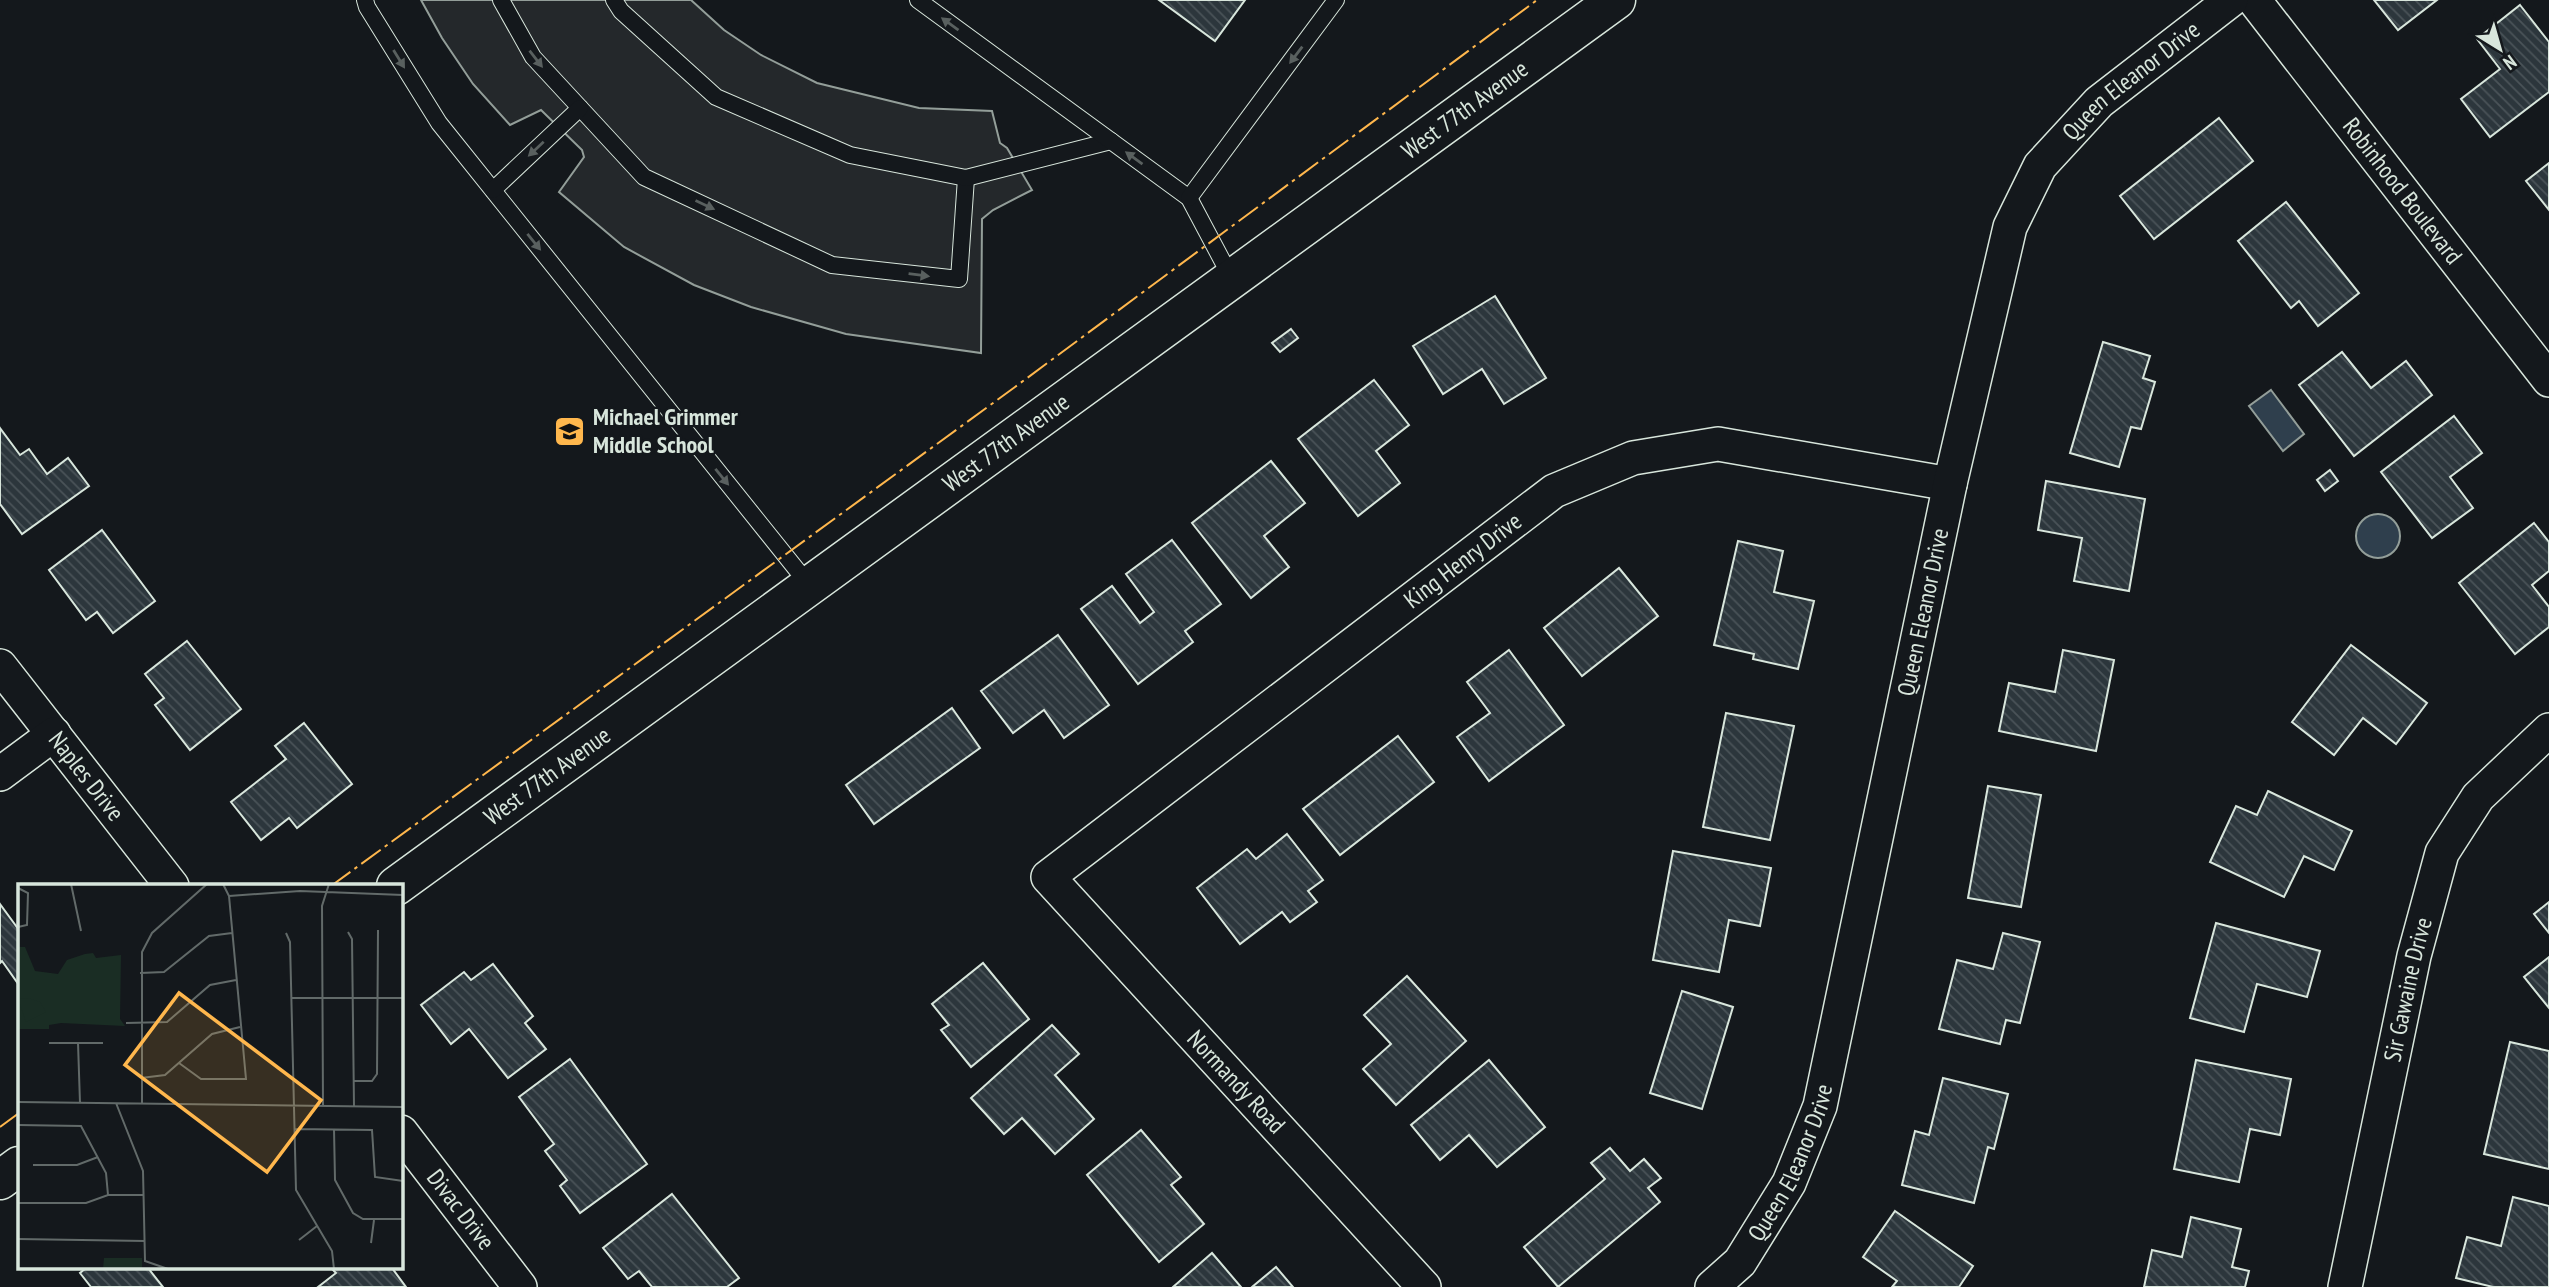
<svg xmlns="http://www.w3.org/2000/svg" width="2549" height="1287" viewBox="0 0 2549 1287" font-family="'PT Sans Narrow',sans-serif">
<defs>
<pattern id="building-back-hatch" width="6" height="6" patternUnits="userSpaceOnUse" patternTransform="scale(1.75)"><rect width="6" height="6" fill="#2c363c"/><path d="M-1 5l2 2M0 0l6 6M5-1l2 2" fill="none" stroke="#4a5358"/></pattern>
</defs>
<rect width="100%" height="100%" fill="#14181c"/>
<path fill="#24282b" stroke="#939e99" stroke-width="2" d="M421 0H691L724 30 761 55 817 83 919 108 992 111 1000 143 1007 148 1032 190 993 210 982 219 981 353 846 334 751 307 694 285 624 247 559 192 584 157 582 150 541 110 510 125 473 84 442 38Z"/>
<g fill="#2f3f4d" stroke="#939e99" stroke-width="2">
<path d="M2271 390 2304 434 2283 451 2249 406Z"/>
<circle cx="2378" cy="536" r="22"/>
</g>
<g fill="url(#building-back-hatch)" stroke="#d8e6dc" stroke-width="2">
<path d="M1159 0H1245L1215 41Z"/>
<path d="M2374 0H2437L2398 30Z"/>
<path d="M2520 5 2549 42V92L2490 137 2461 99 2500 69 2477 39Z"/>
<path d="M2219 118 2253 161 2154 239 2120 196Z"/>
<path d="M2549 163V210L2526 181Z"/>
<path d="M2286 202 2359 293 2318 326 2299 301 2291 308 2238 241Z"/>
<path d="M1495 296 1546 378 1504 404 1482 369 1443 394 1413 346Z"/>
<path d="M1291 329 1298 338 1280 352 1272 343Z"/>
<path d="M2103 342 2150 356 2143 378 2155 382 2141 429 2131 427 2119 467 2070 453Z"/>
<path d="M2342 352 2371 388 2406 361 2432 395 2354 456 2299 385Z"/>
<path d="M1374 380 1409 425 1376 451 1400 483 1358 516 1298 439Z"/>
<path d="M2454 416 2482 453 2450 477 2473 508 2432 538 2381 472Z"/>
<path d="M0 428 20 455 29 449 47 474 68 458 89 486 22 534 0 504Z"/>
<path d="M1271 461 1305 503 1264 536 1289 567 1251 598 1192 523Z"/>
<path d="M2330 470 2338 481 2325 491 2317 480Z"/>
<path d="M2046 481 2145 499 2129 591 2074 581 2082 538 2038 530Z"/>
<path d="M2534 523 2549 542V571L2532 585 2549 607V627L2515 654 2459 583Z"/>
<path d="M102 530 155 601 113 633 97 612 86 620 49 570Z"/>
<path d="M1172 540 1221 604 1185 631 1193 642 1138 684 1081 609 1112 586 1140 623 1154 612 1126 574Z"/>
<path d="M1738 541 1783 551 1774 592 1814 601 1798 669 1753 659 1754 654 1714 645Z"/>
<path d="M1619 568 1658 616 1582 676 1544 628Z"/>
<path d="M1058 635 1109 705 1064 738 1044 710 1013 733 981 691Z"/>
<path d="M187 641 241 709 190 750 155 705 164 698 145 674Z"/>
<path d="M2351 645 2427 703 2396 744 2363 718 2334 755 2292 722Z"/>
<path d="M1509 650 1564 725 1489 781 1457 737 1490 713 1467 682Z"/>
<path d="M2063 650 2114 660 2096 751 1999 731 2009 683 2055 692Z"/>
<path d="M952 708 980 748 874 824 846 785Z"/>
<path d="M1726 713 1794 726 1770 840 1703 827Z"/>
<path d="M304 723 352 784 297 828 289 818 261 840 231 802 286 759 275 746Z"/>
<path d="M1398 736 1434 782 1340 855 1303 809Z"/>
<path d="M1988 786 2041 795 2021 907 1968 898Z"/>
<path d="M2268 791 2352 831 2334 870 2304 856 2284 897 2210 862 2236 806 2257 815Z"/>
<path d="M1287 834 1323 880 1308 891 1317 902 1290 922 1282 912 1240 944 1197 888 1247 849 1256 859Z"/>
<path d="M1673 851 1771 868 1760 926 1729 920 1719 972 1653 960Z"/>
<path d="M2549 902V933L2534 914Z"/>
<path d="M0 904 19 930V985L2 961 0 963Z"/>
<path d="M2216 923 2320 951 2307 997 2257 984 2244 1032 2190 1018Z"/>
<path d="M2003 933 2040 942 2020 1023 2006 1020 2000 1044 1939 1029 1957 960 1993 969Z"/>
<path d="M2549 957V1008L2524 977Z"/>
<path d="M983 963 1029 1019 971 1067 941 1030 949 1025 932 1004Z"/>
<path d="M493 964 533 1016 525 1023 546 1049 508 1078 469 1029 451 1044 421 1005 464 972 471 980Z"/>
<path d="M1407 976 1466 1041 1396 1105 1363 1069 1391 1044 1364 1015Z"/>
<path d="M1682 991 1733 1007 1702 1109 1650 1093Z"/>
<path d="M1052 1025 1079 1054 1055 1075 1094 1119 1055 1154 1022 1118 1004 1134 971 1098Z"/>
<path d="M2510 1042 2549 1051V1169L2484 1154Z"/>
<path d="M570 1059 647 1164 580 1213 560 1186 567 1180 545 1151 554 1144 519 1097Z"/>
<path d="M1489 1060 1545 1127 1497 1167 1469 1135 1440 1160 1411 1125Z"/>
<path d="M2196 1060 2291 1079 2280 1135 2250 1129 2239 1182 2174 1169Z"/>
<path d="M1943 1078 2008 1094 1994 1149 1988 1147 1974 1203 1902 1185 1915 1131 1929 1135Z"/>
<path d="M1141 1130 1181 1177 1171 1185 1204 1224 1159 1262 1087 1175Z"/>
<path d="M1610 1148 1630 1171 1644 1159 1661 1178 1648 1188 1660 1202 1558 1287 1524 1247 1605 1179 1591 1163Z"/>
<path d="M672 1194 739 1278 727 1287H652L639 1271 628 1279 603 1248Z"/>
<path d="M2513 1197 2549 1206V1287H2493L2456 1278 2467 1237 2501 1246Z"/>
<path d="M1895 1211 1973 1266 1959 1287H1892L1897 1281 1863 1257Z"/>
<path d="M2191 1217 2241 1229 2232 1267 2249 1271 2245 1287H2144L2152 1250 2182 1257Z"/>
<path d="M1212 1253 1241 1287H1173Z"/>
<path d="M1276 1267 1293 1287H1252Z"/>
<path d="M86 1268H148L163 1287H91L80 1273Z"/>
<path d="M331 1268H392L406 1287H318L336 1273Z"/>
</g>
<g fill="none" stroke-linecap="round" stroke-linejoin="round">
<defs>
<g id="lane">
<path d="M365 0 367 7 439 123 809 585"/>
<path d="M501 0 533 57 644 177 832 265 959 279 966 178"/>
<path d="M614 0 621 11 716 97 850 155 966 178 1111 141"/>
<path d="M918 0 1189 198 1232 279"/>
<path d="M493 190 580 108"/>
<path d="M1189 198 1336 0"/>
</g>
<g id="street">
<path id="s1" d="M2254 0 2549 380"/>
<path id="s2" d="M0 666 172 886"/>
<path d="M0 774 54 734"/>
<path id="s3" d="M401 1132 520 1287"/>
<path id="s4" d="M1424 1287 1048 877 1554 491 1633 458 1718 444 1950 484"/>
<path id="s5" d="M1712 1287 1740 1262 1789 1183 1820 1106 1950 484 2010 227 2040 166 2099 102 2231 0"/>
<path id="s6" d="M2345 1287 2414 956 2442 853 2478 797 2549 730"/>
</g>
<g id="secondary">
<path id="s7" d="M396 886 1616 0"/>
<path d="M0 1180 19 1166"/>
</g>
</defs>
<use href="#lane" stroke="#d8e6dc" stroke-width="18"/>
<use href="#street" stroke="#d8e6dc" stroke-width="36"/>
<use href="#secondary" stroke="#d8e6dc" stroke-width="41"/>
<use href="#lane" stroke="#14181c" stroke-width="16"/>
<use href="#street" stroke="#14181c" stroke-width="33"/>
<use href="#secondary" stroke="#14181c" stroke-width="38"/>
<g stroke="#ffb74d" stroke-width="2" stroke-dasharray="24 5 3.5 5" stroke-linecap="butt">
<path d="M331 886 1015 387 1537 0"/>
<path d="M0 1127 19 1113"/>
</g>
</g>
<defs><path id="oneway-solid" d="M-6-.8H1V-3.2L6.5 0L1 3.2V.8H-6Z" transform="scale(1.75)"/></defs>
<g fill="#59605f">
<use href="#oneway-solid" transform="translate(950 24) rotate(-144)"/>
<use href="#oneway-solid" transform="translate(1296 55) rotate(127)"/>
<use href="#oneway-solid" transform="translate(399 59) rotate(58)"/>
<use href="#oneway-solid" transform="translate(536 59) rotate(52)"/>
<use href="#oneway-solid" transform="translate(536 149) rotate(137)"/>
<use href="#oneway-solid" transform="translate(1134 158) rotate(-144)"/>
<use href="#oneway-solid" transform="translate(705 205) rotate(25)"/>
<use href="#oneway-solid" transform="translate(534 242) rotate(51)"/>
<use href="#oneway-solid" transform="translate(919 275) rotate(7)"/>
<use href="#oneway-solid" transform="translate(722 477) rotate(51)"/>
</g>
<defs>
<symbol id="school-square" viewBox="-11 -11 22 22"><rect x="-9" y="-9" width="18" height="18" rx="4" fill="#ffb74d" stroke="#14181c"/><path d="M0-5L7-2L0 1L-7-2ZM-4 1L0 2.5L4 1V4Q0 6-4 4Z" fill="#111"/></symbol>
</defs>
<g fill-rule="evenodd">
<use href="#school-square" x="552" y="414" width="35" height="35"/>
</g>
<g text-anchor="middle" stroke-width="5" stroke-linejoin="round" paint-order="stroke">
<g font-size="24" fill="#d8e6dc" stroke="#14181c">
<text dy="8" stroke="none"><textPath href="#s5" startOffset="1306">Queen Eleanor Drive</textPath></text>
<text dy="8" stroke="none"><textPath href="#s7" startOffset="1321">West 77th Avenue</textPath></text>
<text dy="8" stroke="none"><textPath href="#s1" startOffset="242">Robinhood Boulevard</textPath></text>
<text dy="8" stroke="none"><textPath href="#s7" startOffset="754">West 77th Avenue</textPath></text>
<text dy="8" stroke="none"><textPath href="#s4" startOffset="1078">King Henry Drive</textPath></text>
<text dy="8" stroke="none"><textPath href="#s5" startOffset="718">Queen Eleanor Drive</textPath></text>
<text dy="8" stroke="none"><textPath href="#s2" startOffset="140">Naples Drive</textPath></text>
<text dy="8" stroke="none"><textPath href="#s7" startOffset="187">West 77th Avenue</textPath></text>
<text dy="8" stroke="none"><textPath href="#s6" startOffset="304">Sir Gawaine Drive</textPath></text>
<text transform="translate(1236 1082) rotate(47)" y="8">Normandy Road</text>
<text dy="8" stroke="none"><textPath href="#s5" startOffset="150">Queen Eleanor Drive</textPath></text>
<text dy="8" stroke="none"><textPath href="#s3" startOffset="98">Divac Drive</textPath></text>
</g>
<g font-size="24" font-weight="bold" fill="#d8e6dc" stroke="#14181c" text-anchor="start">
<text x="593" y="425">Michael Grimmer<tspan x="593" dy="28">Middle School</tspan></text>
</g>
</g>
<g transform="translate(18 884)">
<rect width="385" height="385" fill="#14181c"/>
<path d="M86 374H124V384L146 385H85Z" fill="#1a2d24"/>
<path d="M0 63H7L17 87 40 90 49 76 67 70 75 69 78 74 103 71 102 135 107 142 43 139 31 141V145H0Z" fill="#1a2d24"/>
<path d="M10 114 22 118 28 128 8 138 0 115Z" fill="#1a2d24"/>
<path fill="none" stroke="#626a69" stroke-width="2" d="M53 0 63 47M0 4 10 9 9 41 0 43M211 12 282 7 385 11M330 48 334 55 336 222M268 49 272 58 278 306 314 367 316 385M122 89 146 88 191 52 214 49M273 114H385M108 139 149 138 192 101 218 96M31 159H85M60 159 62 219M161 179 183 195H228L211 12 205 0M123 194 147 191 194 150 222 143M336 197H354L359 190 360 46M0 218 385 223M98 219 125 287 127 377 150 385M124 219V68L134 49 189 0M305 222 304 22 311 0M0 241 63 242 88 289 90 311M277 245 354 246 357 293 385 297M316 245 317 296 335 329 345 335H385M15 281H59L80 273M0 319H68L90 311H126M0 355 127 357M281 356 299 342M353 359 356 336"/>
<path fill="#ffb74d" fill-opacity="0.15" stroke="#ffb74d" stroke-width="3.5" d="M161 109 303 216 249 288 107 181Z"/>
<rect width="385" height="385" fill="none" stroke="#d8e6dc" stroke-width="3.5"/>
</g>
<g transform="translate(2500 49) rotate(143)" stroke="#14181c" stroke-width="5" paint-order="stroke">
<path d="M0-5L12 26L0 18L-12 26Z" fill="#d8e6dc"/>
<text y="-10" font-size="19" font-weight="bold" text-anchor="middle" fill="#d8e6dc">N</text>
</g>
</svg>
